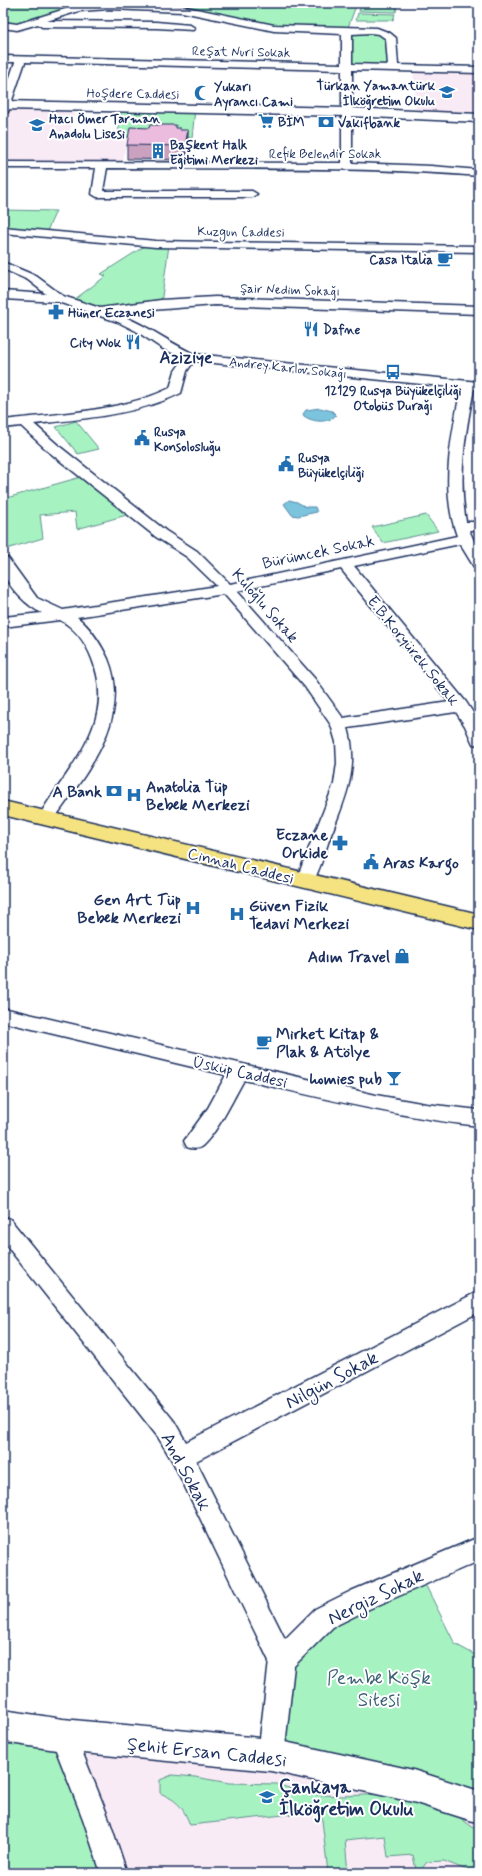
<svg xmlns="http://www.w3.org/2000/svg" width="482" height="1876" viewBox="0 0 482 1876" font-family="Mynerve,sans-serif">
<rect width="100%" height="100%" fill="#fff"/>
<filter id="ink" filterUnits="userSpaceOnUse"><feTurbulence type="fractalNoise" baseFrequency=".025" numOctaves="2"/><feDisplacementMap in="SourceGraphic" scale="8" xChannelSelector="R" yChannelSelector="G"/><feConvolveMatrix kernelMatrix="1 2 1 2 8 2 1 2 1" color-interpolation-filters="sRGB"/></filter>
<g filter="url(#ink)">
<g fill="#f9ebf5">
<path d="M413 68 479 70V118L416 114Z"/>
<path d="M5 105 76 107 68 138 127 139 122 166 3 165V112Z"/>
<path d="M63 1735 271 1755 479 1807V1873H114Z"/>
</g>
<g fill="#a7f2c1" stroke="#619090">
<path d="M3 3H357L347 30 386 33 393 67 347 66V31L285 29 202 13 88 6 27 25H3Z"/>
<path d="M361 5H397L396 12 359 11Z"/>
<path d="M358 13 395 14 393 20H356Z"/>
<path d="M121 108 195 109 192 138 118 137Z"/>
<path d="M3 210 56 211 46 233 3 230Z"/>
<path d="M148 244 169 245 161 304 100 311 71 302 106 276 101 274Z"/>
<path d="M76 421 99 449 78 454 56 427Z"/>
<path d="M88 475 134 513 77 529 75 512 40 515 43 538 3 550V499Z"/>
<path d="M426 515 438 531 383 543 372 527Z"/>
<path d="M420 1574 455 1644 479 1657V1807L271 1755 282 1660 324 1618Z"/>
<path d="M3 1726 63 1735 114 1873H3Z"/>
<path d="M172 1775 195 1777 229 1783 277 1784 306 1794 342 1796 387 1794 459 1817 479 1832V1873H474L444 1861 427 1862 421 1870H416L413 1855 388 1857 385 1836 345 1840 348 1873H328L321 1811 190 1825C183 1807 178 1801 160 1793V1780Z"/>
</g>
<g fill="#7cc3dd" stroke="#58a">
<path d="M320 408 332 411 336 415C328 424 312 422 304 416L303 414 306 410Z"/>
<path d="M289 500 297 502 306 507H315L317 512 298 516 292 515 284 504Z"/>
</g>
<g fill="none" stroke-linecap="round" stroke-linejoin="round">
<defs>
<g id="minor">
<path d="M110 3 182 6 274 25 377 28 390 33 396 38 398 65 479 67V73L352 70V163L431 166 479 170V176C355 166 231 169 107 168L103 191H252L257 194 252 197H97L92 194 96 168H3V162L342 163V70L25 62 8 112 3 115V98L15 62H3V56L342 64V34L274 31 182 12 110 9 79 11 47 21 156 22 190 25 195 28 193 30 156 28 42 27 38 24 17 30 3 28V22L17 24 78 5ZM370 33 379 34 386 39 388 65 352 64V34Z"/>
<path d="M3 227 156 241 479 246V252L156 247 3 233Z"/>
<path d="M3 262 36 276 63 296 100 308 161 300 215 297 479 306V314L215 305 114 313C143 322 166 341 194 354L479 382V390L474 389C465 434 458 476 466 522H479V530H469L479 552V568L474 567 460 544 354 566 466 702 479 722V745L473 744 465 726 456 712 348 728C360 770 344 801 329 840 324 855 319 872 311 886L305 887 299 886 296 881 334 784 337 763 336 742 331 725 305 687 224 594 77 617C90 627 101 644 108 659 133 720 85 774 52 822L46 824 40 822 38 818C67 767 118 724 92 659 86 643 75 628 60 620L3 627V617L42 613C27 606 9 588 3 572 2 568 3 561 3 557L8 558 37 598 63 610 217 586 187 557 156 537 49 452 21 426 3 428V420C55 414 124 411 170 388L175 371 184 358 163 349 136 331 118 322 58 302 3 299V291L46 294 28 280 3 269ZM194 361 461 388C451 437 440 489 457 536L230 584 197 551 166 531 59 446 34 424C83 419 137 415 181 393L187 371ZM341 569 449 702 343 718 315 679 237 591Z"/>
<path d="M3 1008 376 1095 426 1104 479 1110V1126C398 1117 323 1098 244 1080 233 1099 218 1132 202 1146 197 1150 192 1149 187 1147L184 1141 208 1108 226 1075 3 1022Z"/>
<path d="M3 1216 10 1219 174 1421 186 1442 479 1291V1312L196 1461 285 1639 315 1609 351 1591 479 1537V1561L369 1609 333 1627 294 1666 284 1755 280 1764 271 1768 262 1764 258 1755 269 1661 174 1464 158 1437 3 1241Z"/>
<path d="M63 1722 72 1726 109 1819 127 1873H101L83 1819 50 1735 54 1726Z"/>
</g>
<g id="secondary">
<path d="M3 101 349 108 479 114V122L349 116 3 109Z"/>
<path d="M3 1710 63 1719 271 1739 413 1770 479 1791V1823L413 1802 271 1771 63 1751 3 1742Z"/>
</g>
<path id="primary" d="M3 801 479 914V930L3 815Z"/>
</defs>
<use href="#minor" stroke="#1b2f5e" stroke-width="3"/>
<use href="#secondary" stroke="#1b2f5e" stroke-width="3"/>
<use href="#primary" stroke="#1b2f5e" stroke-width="3"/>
<use href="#minor" fill="#fff" fill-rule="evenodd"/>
<use href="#secondary" fill="#fff" fill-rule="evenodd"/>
<use href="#primary" fill="#f5e381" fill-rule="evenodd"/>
</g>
<g fill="#caa2bf" stroke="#1b2f5e">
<path d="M176 128 180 130 188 144 186 160 127 159V145Z"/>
<path d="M479 1030V1101H475L476 1049Z"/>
</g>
<path fill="#a4849b" stroke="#1b2f5e" d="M188 130V144L186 160 185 146Z"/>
<path fill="#ebbcde" stroke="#1b2f5e" d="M150 125H176V128H180V130H188L185 146 127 145 130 127 149 128Z"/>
</g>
<defs>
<symbol id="school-bare" viewBox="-9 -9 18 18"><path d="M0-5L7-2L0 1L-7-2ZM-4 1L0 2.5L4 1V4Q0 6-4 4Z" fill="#1f6fb2" stroke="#fff" stroke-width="2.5" paint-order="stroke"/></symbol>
<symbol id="mosque-bare" viewBox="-9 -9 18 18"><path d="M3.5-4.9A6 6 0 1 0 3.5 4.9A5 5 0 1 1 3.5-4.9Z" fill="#1f6fb2" stroke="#fff" stroke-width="2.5" paint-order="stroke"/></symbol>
<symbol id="supermarket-bare" viewBox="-9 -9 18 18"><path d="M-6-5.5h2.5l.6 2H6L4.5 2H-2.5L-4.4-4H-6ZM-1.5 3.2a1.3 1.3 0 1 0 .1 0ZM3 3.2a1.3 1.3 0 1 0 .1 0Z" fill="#1f6fb2" stroke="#fff" stroke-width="2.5" paint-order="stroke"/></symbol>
<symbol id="bank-bare" viewBox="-9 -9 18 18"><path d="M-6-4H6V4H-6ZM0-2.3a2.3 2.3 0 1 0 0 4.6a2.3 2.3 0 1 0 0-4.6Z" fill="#1f6fb2" stroke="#fff" stroke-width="2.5" paint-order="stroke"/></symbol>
<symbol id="building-bare" viewBox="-9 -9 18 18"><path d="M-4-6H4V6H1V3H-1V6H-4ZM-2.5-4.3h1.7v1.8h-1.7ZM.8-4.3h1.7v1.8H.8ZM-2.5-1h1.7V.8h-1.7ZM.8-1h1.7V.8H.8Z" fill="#1f6fb2" stroke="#fff" stroke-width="2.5" paint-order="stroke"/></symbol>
<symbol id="cafe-bare" viewBox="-9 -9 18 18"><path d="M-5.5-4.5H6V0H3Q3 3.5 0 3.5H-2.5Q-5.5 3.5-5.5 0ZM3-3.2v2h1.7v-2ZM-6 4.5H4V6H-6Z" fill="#1f6fb2" stroke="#fff" stroke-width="2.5" paint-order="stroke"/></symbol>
<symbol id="pharmacy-bare" viewBox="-9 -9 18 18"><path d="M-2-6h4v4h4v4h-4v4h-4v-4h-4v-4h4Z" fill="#1f6fb2" stroke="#fff" stroke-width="2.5" paint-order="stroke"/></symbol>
<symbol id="restaurant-bare" viewBox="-9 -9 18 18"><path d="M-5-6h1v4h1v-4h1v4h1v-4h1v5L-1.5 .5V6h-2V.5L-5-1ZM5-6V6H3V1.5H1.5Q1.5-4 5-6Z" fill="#1f6fb2" stroke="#fff" stroke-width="2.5" paint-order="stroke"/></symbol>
<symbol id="bus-bare" viewBox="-9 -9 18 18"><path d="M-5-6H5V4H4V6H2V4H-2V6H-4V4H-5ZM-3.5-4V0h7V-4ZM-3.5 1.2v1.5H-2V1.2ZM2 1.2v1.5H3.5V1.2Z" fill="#1f6fb2" stroke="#fff" stroke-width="2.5" paint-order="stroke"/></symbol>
<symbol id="civic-bare" viewBox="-9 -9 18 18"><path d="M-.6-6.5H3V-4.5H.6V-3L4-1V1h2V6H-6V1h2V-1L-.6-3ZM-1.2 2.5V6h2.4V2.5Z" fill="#1f6fb2" stroke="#fff" stroke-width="2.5" paint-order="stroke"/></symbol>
<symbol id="hospital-bare" viewBox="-9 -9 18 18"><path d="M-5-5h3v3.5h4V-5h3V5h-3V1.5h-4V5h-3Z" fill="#1f6fb2" stroke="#fff" stroke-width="2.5" paint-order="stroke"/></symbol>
<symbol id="shop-bare" viewBox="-9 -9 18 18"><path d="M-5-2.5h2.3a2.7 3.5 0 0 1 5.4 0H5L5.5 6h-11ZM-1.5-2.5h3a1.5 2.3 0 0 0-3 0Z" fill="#1f6fb2" stroke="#fff" stroke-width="2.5" paint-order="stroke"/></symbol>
<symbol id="bar-bare" viewBox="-9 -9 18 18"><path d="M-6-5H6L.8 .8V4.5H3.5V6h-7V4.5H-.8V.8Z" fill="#1f6fb2" stroke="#fff" stroke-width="2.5" paint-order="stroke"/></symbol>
</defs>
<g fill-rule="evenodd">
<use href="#school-bare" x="436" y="81" width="22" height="22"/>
<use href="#mosque-bare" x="191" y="82" width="22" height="22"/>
<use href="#supermarket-bare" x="255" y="110" width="22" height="22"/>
<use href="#bank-bare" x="315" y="111" width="22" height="22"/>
<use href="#school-bare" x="26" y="114" width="22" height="22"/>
<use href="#building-bare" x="147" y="140" width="22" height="22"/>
<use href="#cafe-bare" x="434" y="248" width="22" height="22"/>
<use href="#pharmacy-bare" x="45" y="301" width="22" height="22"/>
<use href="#restaurant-bare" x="300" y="318" width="22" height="22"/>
<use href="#restaurant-bare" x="122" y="331" width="22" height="22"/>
<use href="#bus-bare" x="382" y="361" width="22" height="22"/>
<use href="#civic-bare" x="131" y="427" width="22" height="22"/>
<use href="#civic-bare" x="275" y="453" width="22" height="22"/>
<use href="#bank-bare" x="103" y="780" width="22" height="22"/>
<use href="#hospital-bare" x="123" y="784" width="22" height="22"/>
<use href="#pharmacy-bare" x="329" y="832" width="22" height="22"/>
<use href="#civic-bare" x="360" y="851" width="22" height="22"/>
<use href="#hospital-bare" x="182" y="897" width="22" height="22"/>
<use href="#hospital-bare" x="226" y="903" width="22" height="22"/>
<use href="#shop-bare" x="391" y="945" width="22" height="22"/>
<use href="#cafe-bare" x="253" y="1031" width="22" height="22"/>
<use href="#bar-bare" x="383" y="1067" width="22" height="22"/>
<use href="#school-bare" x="256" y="1786" width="22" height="22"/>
</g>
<g text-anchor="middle" stroke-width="4" stroke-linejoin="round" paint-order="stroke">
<g font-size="13" fill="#1b2f5e" stroke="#fff">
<text transform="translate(241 51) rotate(1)" y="5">Reşat Nuri Sokak</text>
<text transform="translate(133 93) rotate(1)" y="5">Hoşdere Caddesi</text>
<text x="325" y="158">Refik Belendir Sokak</text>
<text transform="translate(241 231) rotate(1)" y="5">Kuzgun Caddesi</text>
<text transform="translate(290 289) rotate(2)" y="5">Şair Nedim Sokağı</text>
<text transform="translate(288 367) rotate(6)" y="5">Andrey Karlov Sokağı</text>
</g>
<g font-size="13" font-weight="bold" fill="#1b2f5e" stroke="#fff" text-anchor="start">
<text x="435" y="90" text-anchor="end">Türkan Yamantürk<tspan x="435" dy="15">İlköğretim Okulu</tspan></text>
<text x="214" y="91">Yukarı<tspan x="214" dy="15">Ayrancı Cami</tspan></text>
<text x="49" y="123">Hacı Ömer Tarman<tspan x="49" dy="15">Anadolu Lisesi</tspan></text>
<text x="278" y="126">BİM</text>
<text x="338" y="127">Vakıfbank</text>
<text x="170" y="149">Başkent Halk<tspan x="170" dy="15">Eğitimi Merkezi</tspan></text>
<text x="433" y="264" text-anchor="end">Casa Italia</text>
<text x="68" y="317">Hüner Eczanesi</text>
<text x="323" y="334">Dafne</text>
<text x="121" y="347" text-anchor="end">City Wok</text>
<text x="393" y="395" text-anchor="middle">12129 Rusya Büyükelçiliği<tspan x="393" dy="15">Otobüs Durağı</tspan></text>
<text x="154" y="436">Rusya<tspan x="154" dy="15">Konsolosluğu</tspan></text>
<text x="298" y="462">Rusya<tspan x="298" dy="15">Büyükelçiliği</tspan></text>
</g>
<g font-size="16" fill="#1b2f5e" stroke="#fff">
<text transform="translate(318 551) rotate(-12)" y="6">Bürümcek Sokak</text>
<text transform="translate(266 605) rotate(49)" y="6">Kuloğlu Sokak</text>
<text transform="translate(414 650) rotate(51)" y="6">E.B.Koryürek Sokak</text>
<text transform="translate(241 865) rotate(14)" y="6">Cinnah Caddesi</text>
<text transform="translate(240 1071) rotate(13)" y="6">Üsküp Caddesi</text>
</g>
<g font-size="16" font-weight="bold" fill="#1b2f5e" stroke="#fff" text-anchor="end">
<text x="146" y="792" text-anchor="start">Anatolia Tüp<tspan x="146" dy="18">Bebek Merkezi</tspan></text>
<text x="102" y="797">A Bank</text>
<text x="328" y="840">Eczane<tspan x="328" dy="18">Orkide</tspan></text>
<text x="383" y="868" text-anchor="start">Aras Kargo</text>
<text x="181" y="905">Gen Art Tüp<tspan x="181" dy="18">Bebek Merkezi</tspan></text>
<text x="249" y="911" text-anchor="start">Güven Fizik<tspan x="249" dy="18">Tedavi Merkezi</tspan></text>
<text x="390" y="962">Adım Travel</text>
<text x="276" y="1039" text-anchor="start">Mirket Kitap &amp;<tspan x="276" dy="18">Plak &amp; Atölye</tspan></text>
<text x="382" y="1084">homies pub</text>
</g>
<g font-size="17" font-weight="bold" fill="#1b2f5e" stroke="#fff">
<text x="186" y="363">Aziziye</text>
</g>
<g font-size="19" fill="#1b2f5e" stroke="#fff">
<text transform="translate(331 1379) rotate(-28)" y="7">Nilgün Sokak</text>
<text transform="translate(187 1471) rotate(62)" y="7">And Sokak</text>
<text transform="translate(375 1596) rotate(-26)" y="7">Nergiz Sokak</text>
<text transform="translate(207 1751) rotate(6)" y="7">Şehit Ersan Caddesi</text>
</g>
<g font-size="19" fill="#3e6077" stroke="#fff">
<text x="379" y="1684">Pembe Köşk<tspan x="379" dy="22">Sitesi</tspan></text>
</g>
<g font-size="19" font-weight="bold" fill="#1b2f5e" stroke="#fff" text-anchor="start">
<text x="279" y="1793">Çankaya<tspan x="279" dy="22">İlköğretim Okulu</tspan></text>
</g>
</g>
<rect width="482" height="1876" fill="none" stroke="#fff" stroke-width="16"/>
<rect x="8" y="8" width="466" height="1860" fill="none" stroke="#1b2f5e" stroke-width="1.5" filter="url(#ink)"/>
</svg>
